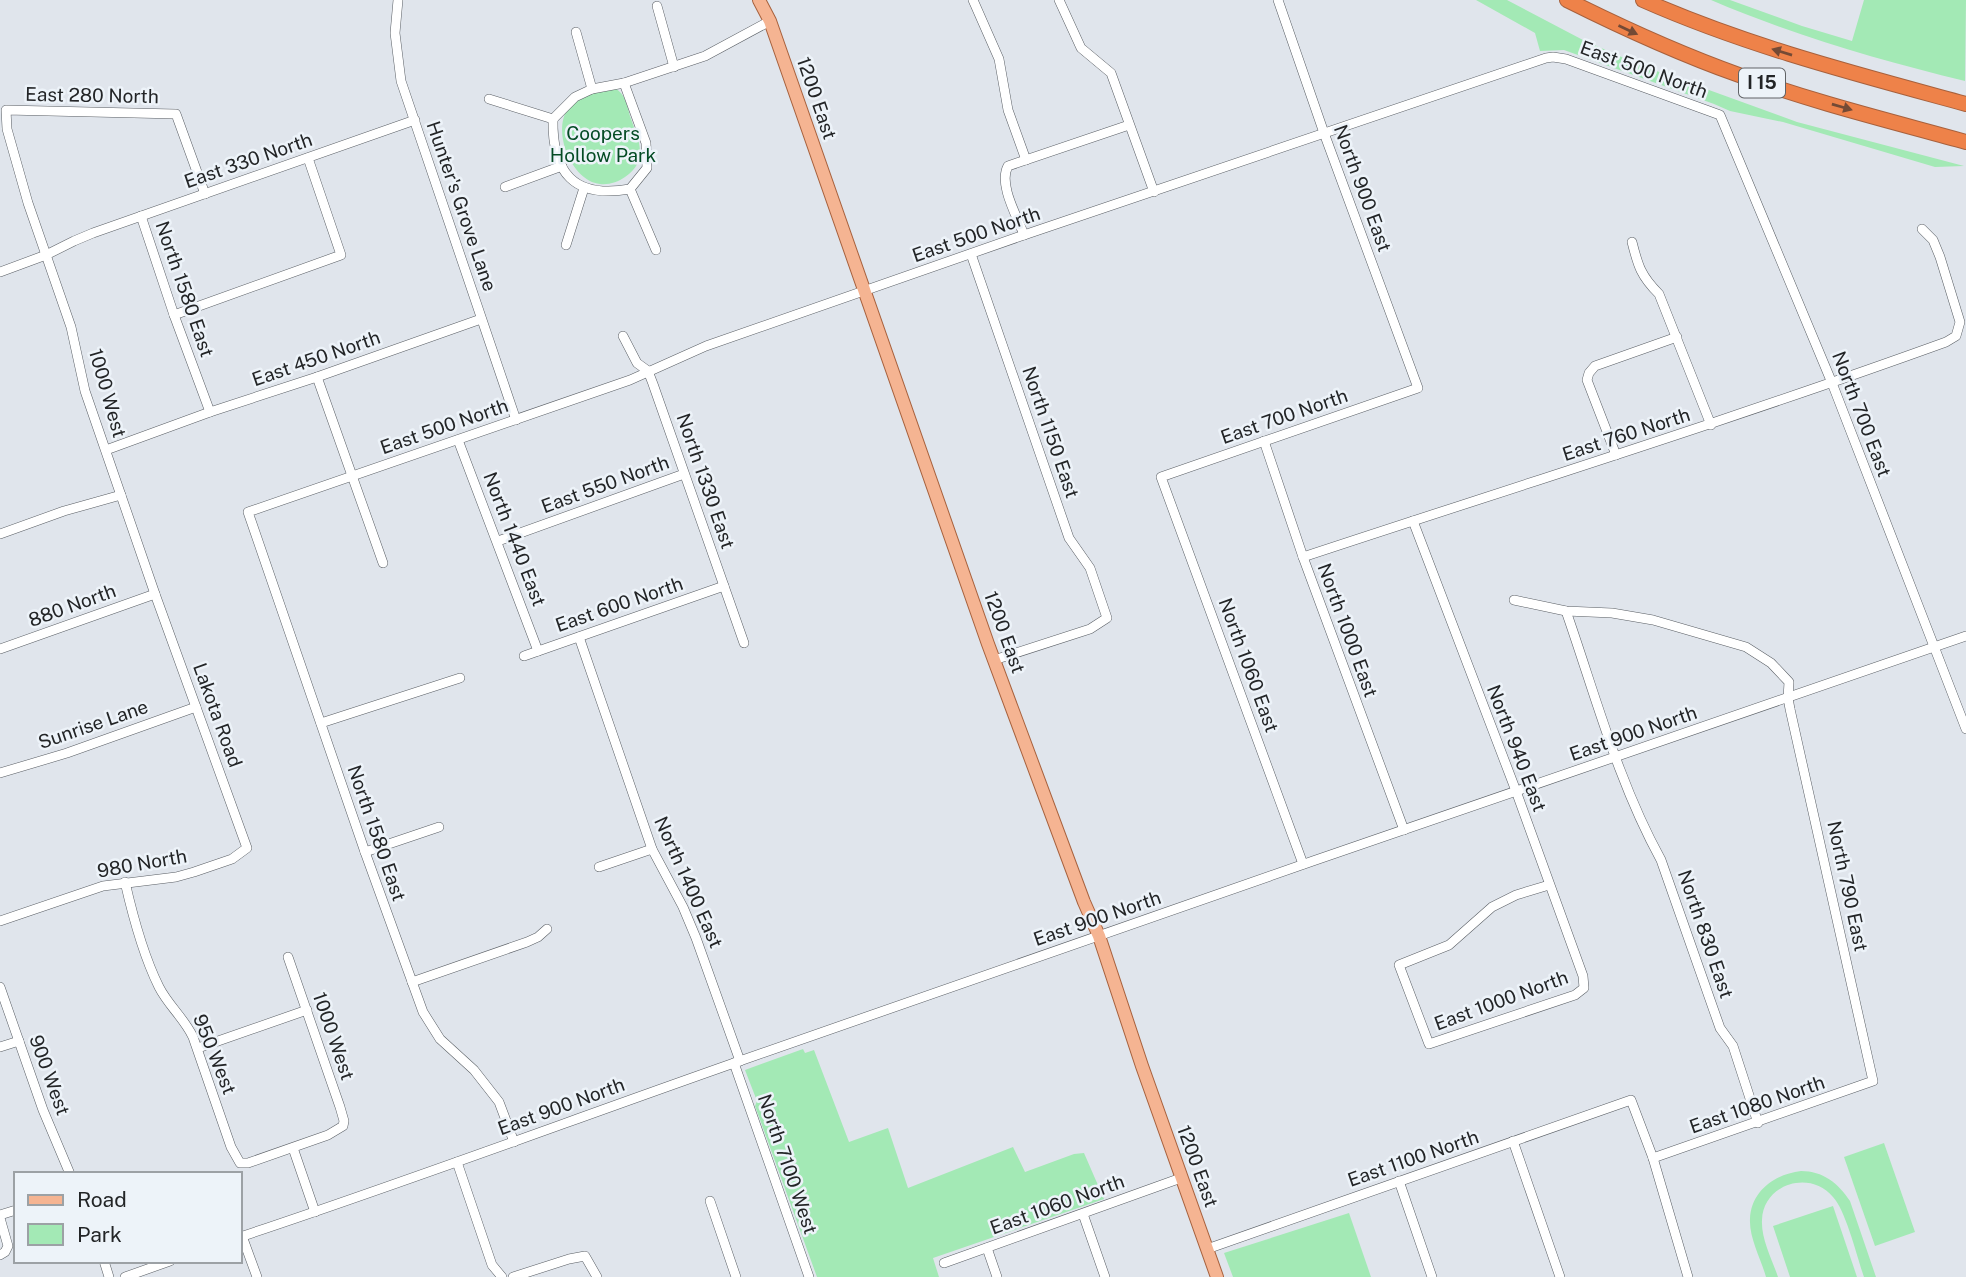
<svg xmlns="http://www.w3.org/2000/svg" width="1966" height="1277" viewBox="0 0 1966 1277" font-family="'Public Sans',sans-serif">
<rect width="100%" height="100%" fill="#e0e5ec"/>
<g fill="#a3e9b5">
<path d="M1476 0H1507L1583 40 1640 65 1797 122 1964 166 1935 167 1783 122 1730 111 1714 104 1564 50 1540 51 1535 33Z"/>
<path d="M1711 0H1730L1802 26 1852 41 1864 0H1966L1965 81C1879 60 1793 35 1711 0Z"/>
<path d="M614 88C626 93 627 107 631 119 639 141 649 161 625 177 618 182 609 185 600 184 571 181 550 128 570 106 581 94 599 92 614 88Z"/>
<path d="M803 1049 805 1053 814 1050 849 1142 888 1128 908 1188 1013 1147 1025 1172 1074 1154 1084 1153 1104 1199 933 1258 939 1277H817L755 1106 757 1101 745 1070Z"/>
<path d="M1884 1143 1915 1232 1875 1246 1844 1157Z"/>
<path d="M1801 1171C1823 1171 1838 1183 1850 1201L1876 1277H1864C1857 1257 1846 1211 1833 1197 1810 1169 1763 1184 1762 1220 1761 1239 1772 1259 1778 1277H1766C1761 1259 1749 1238 1750 1219 1751 1191 1775 1174 1801 1171Z"/>
<path d="M1833 1206 1857 1277H1790L1773 1226Z"/>
<path d="M1349 1213 1371 1277H1233L1224 1253Z"/>
</g>
<g fill="none" stroke-linecap="round" stroke-linejoin="round">
<defs>
<g id="minor">
<path d="M398 0 395 33 401 81 516 420"/>
<path d="M973 0 999 59 1008 110 1026 160"/>
<path d="M1059 0 1081 48 1111 73 1154 192"/>
<path d="M1278 0 1324 133 1418 388 1161 477 1303 864"/>
<path d="M657 6 674 67"/>
<path d="M576 32 592 89"/>
<path d="M489 99 553 119"/>
<path d="M553 119C552 173 574 199 630 189L647 168 646 143 624 83"/>
<path d="M553 119 575 97 592 89 624 83 705 56 770 21"/>
<path d="M505 187 562 166"/>
<path d="M630 189 656 250"/>
<path d="M141 216 174 315 210 412"/>
<path d="M1024 235C1017 216 998 184 1008 166L1129 125"/>
<path d="M1632 242C1638 266 1641 276 1659 294L1711 425"/>
<path d="M566 245 584 188"/>
<path d="M971 254 1069 538 1090 568 1107 618 1090 629 994 660"/>
<path d="M0 272 46 255 74 241 93 233 415 120"/>
<path d="M174 315 341 255 308 158"/>
<path d="M623 336 637 363 648 371 653 384 744 643"/>
<path d="M317 377 383 563"/>
<path d="M458 440 538 651"/>
<path d="M1264 441 1303 557 1404 830"/>
<path d="M106 450 210 412 317 377 481 319"/>
<path d="M1616 455 1587 380 1589 373 1595 366 1677 337"/>
<path d="M1413 521 1516 791 1583 976 1584 988 1575 995 1429 1044 1399 965 1449 945 1492 907 1516 895 1549 885"/>
<path d="M0 534 64 511 121 495"/>
<path d="M498 541 684 474"/>
<path d="M1303 557C1518 486 1733 419 1946 342L1956 336 1960 322 1940 257 1933 240 1922 229"/>
<path d="M1514 600 1566 611 1612 613 1653 620 1746 647 1771 663 1789 682 1788 698 1790 709 1873 1081 1653 1158"/>
<path d="M1566 611C1595 694 1618 782 1661 860L1720 1028 1733 1046 1758 1123"/>
<path d="M579 637 652 849 683 907 696 938 740 1061"/>
<path d="M0 649 155 594"/>
<path d="M524 656 724 586"/>
<path d="M321 723 460 678"/>
<path d="M0 773 67 753 196 707"/>
<path d="M365 852 439 827"/>
<path d="M599 867 652 849"/>
<path d="M125 882C133 917 143 955 159 987 168 1005 184 1018 193 1037L231 1147 240 1163H248L328 1135 343 1126 344 1121 340 1107 288 957"/>
<path d="M0 921 103 886 176 877 194 872 232 859 247 848 155 594 85 391 71 327 28 203 7 129 6 110 176 114 205 194"/>
<path d="M412 982 527 942 538 937 547 929"/>
<path d="M0 987 43 1110 70 1174"/>
<path d="M0 1047 19 1041"/>
<path d="M198 1048 307 1010"/>
<path d="M734 1063 809 1277"/>
<path d="M1513 1141 1560 1277"/>
<path d="M514 1142 499 1102 474 1070 440 1039 423 1012 365 852 248 512 630 380 706 346 1024 235 1546 58 1553 57 1566 59 1720 115 1832 383 1966 729"/>
<path d="M293 1148 315 1212"/>
<path d="M457 1162 492 1265 502 1277"/>
<path d="M1399 1181 1432 1277"/>
<path d="M710 1201 736 1277"/>
<path d="M1083 1214 1105 1277"/>
<path d="M0 1215 16 1210"/>
<path d="M0 1218 8 1246 5 1252 0 1255"/>
<path d="M242 1236 257 1277"/>
<path d="M240 1237C406 1182 569 1121 734 1063 1144 919 1555 777 1966 636"/>
<path d="M987 1248 997 1277"/>
<path d="M1207 1249 1631 1100 1653 1158 1688 1277"/>
<path d="M104 1261 109 1277"/>
<path d="M944 1263 1181 1178"/>
<path d="M125 1277 170 1261"/>
<path d="M513 1277 569 1259 585 1256 597 1277"/>
</g>
<path id="major" d="M759 0 770 21 988 644 1084 902 1099 936 1142 1066 1217 1277"/>
<g id="highway">
<path d="M1567 0C1623 28 1680 54 1739 75 1813 102 1890 121 1966 142"/>
<path d="M1643 0C1747 46 1856 74 1966 104"/>
</g>
</defs>
<use href="#minor" stroke="#595e64" stroke-width="10"/>
<use href="#major" stroke="#a7613d" stroke-width="14"/>
<use href="#highway" stroke="#a7613d" stroke-width="16"/>
<use href="#minor" stroke="#fff" stroke-width="9"/>
<use href="#major" stroke="#f5b492" stroke-width="12"/>
<use href="#highway" stroke="#ee8249" stroke-width="14"/>
</g>
<defs><path id="oneway-solid" d="M-6-.8H1V-3.2L6.5 0L1 3.2V.8H-6Z" transform="scale(1.75)"/></defs>
<g fill="#744a35">
<use href="#oneway-solid" transform="translate(1628 30) rotate(25)"/>
<use href="#oneway-solid" transform="translate(1782 52) rotate(-163)"/>
<use href="#oneway-solid" transform="translate(1842 107) rotate(16)"/>
</g>
<g text-anchor="middle" stroke-width="5" stroke-linejoin="round" paint-order="stroke">
<rect fill="#edf3f9" stroke="#606366" stroke-width="2" x="1739" y="68.5" width="46" height="29" rx="5"/>
<g font-size="18" font-weight="bold" fill="#232527">
<text x="1762" y="89">I 15</text>
</g>
<g font-size="19" fill="#232527" stroke="#edf3f9">
<text transform="translate(1644 69) rotate(20)" y="7">East 500 North</text>
<text transform="translate(92 95) rotate(1)" y="7">East 280 North</text>
<text transform="translate(817 98) rotate(71)" y="7">1200 East</text>
<text transform="translate(248 160) rotate(-19)" y="7">East 330 North</text>
<text transform="translate(1363 188) rotate(70)" y="7">North 900 East</text>
<text transform="translate(462 206) rotate(71)" y="7">Hunter's Grove Lane</text>
<text transform="translate(976 234) rotate(-19)" y="7">East 500 North</text>
<text transform="translate(185 289) rotate(71)" y="7">North 1580 East</text>
<text transform="translate(316 358) rotate(-19)" y="7">East 450 North</text>
<text transform="translate(108 393) rotate(74)" y="7">1000 West</text>
<text transform="translate(1862 414) rotate(69)" y="7">North 700 East</text>
<text transform="translate(1284 416) rotate(-19)" y="7">East 700 North</text>
<text transform="translate(444 426) rotate(-19)" y="7">East 500 North</text>
<text transform="translate(1051 432) rotate(71)" y="7">North 1150 East</text>
<text transform="translate(1626 434) rotate(-18)" y="7">East 760 North</text>
<text transform="translate(706 481) rotate(71)" y="7">North 1330 East</text>
<text transform="translate(605 484) rotate(-20)" y="7">East 550 North</text>
<text transform="translate(515 539) rotate(69)" y="7">North 1440 East</text>
<text transform="translate(619 604) rotate(-19)" y="7">East 600 North</text>
<text transform="translate(72 605) rotate(-20)" y="7">880 North</text>
<text transform="translate(1348 630) rotate(70)" y="7">North 1000 East</text>
<text transform="translate(1005 632) rotate(70)" y="7">1200 East</text>
<text transform="translate(1249 665) rotate(70)" y="7">North 1060 East</text>
<text transform="translate(218 715) rotate(70)" y="7">Lakota Road</text>
<text transform="translate(93 724) rotate(-19)" y="7">Sunrise Lane</text>
<text transform="translate(1633 733) rotate(-19)" y="7">East 900 North</text>
<text transform="translate(1517 748) rotate(69)" y="7">North 940 East</text>
<text transform="translate(377 833) rotate(71)" y="7">North 1580 East</text>
<text transform="translate(142 863) rotate(-10)" y="7">980 North</text>
<text transform="translate(689 882) rotate(66)" y="7">North 1400 East</text>
<text transform="translate(1848 886) rotate(78)" y="7">North 790 East</text>
<text transform="translate(1097 918) rotate(-19)" y="7">East 900 North</text>
<text transform="translate(1706 934) rotate(71)" y="7">North 830 East</text>
<text transform="translate(1501 1000) rotate(-20)" y="7">East 1000 North</text>
<text transform="translate(334 1036) rotate(71)" y="7">1000 West</text>
<text transform="translate(215 1054) rotate(68)" y="7">950 West</text>
<text transform="translate(50 1075) rotate(70)" y="7">900 West</text>
<text transform="translate(1757 1104) rotate(-19)" y="7">East 1080 North</text>
<text transform="translate(561 1106) rotate(-20)" y="7">East 900 North</text>
<text transform="translate(1413 1158) rotate(-19)" y="7">East 1100 North</text>
<text transform="translate(788 1164) rotate(71)" y="7">North 7100 West</text>
<text transform="translate(1198 1166) rotate(70)" y="7">1200 East</text>
<text transform="translate(1057 1204) rotate(-20)" y="7">East 1060 North</text>
</g>
<g font-size="19" fill="#044b24" stroke="#edf3f9">
<text x="603" y="140">Coopers<tspan x="603" dy="22">Hollow Park</tspan></text>
</g>
</g>
<rect x="14" y="1172" width="228" height="91" fill="#edf3f9" stroke="#9ca1a5" stroke-width="2"/>
<rect x="28" y="1195" width="35" height="10" fill="#f5b492" stroke="#9ca1a5" stroke-width="2"/>
<text x="77" y="1207" font-size="21" fill="#232527">Road</text>
<rect x="28" y="1224" width="35" height="21" fill="#a3e9b5" stroke="#9ca1a5" stroke-width="2"/>
<text x="77" y="1242" font-size="21" fill="#232527">Park</text>
</svg>
